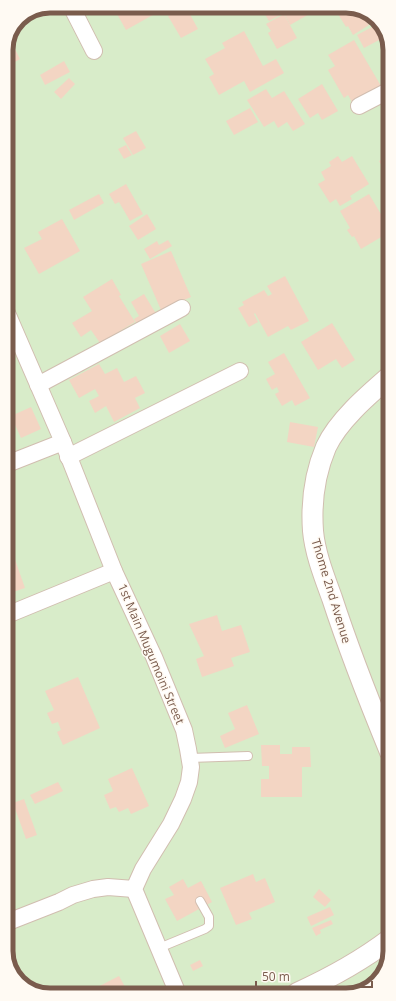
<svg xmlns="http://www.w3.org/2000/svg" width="396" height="1001" viewBox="0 0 396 1001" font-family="'Open Sans',sans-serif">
<rect width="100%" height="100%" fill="#fdf6ec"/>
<path fill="#d8ecc9" d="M50 6H349L373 15 388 36 390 951 381 978 360 993 47 995 23 986 8 965 6 47 19 19Z"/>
<g fill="#f3d5c3">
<path d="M125 6H157L160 11 126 30 117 14 126 8Z"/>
<path d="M260 6H319L320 8 290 25 284 13 269 21Z"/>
<path d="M333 6H349L369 14 371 16 365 19 369 25 353 35 348 26 346 27Z"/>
<path d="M186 7 198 29 181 38 168 16Z"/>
<path d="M284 14 297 38 277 49 268 33 271 31 266 24Z"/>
<path d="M374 26 381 39 364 48 357 35Z"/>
<path d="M244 31 263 66 276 59 284 73 250 92 244 81 219 95 209 77 214 74 205 59 225 48 222 43Z"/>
<path d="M10 39 20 59 6 67V47Z"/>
<path d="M354 40 381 86 352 102 348 95 344 98 328 70 335 66 328 55Z"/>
<path d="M64 61 70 72 45 85 40 75Z"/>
<path d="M69 78 75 84 61 99 54 92Z"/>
<path d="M322 84 338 111 322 120 318 113 310 118 298 99Z"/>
<path d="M266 89 272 98 284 91 305 124 293 131 287 122 278 128 274 121 264 127 247 100Z"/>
<path d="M250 108 258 122 234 135 226 121Z"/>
<path d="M136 131 146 148 133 155 123 138Z"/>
<path d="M126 145 132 155 124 159 118 149Z"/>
<path d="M388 148V174L387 175 379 161 387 157 383 150Z"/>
<path d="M338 156 342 162 352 156 369 184 350 196 352 199 340 206 336 199 330 203 318 184 325 180 321 172 331 166 329 162Z"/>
<path d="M126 184 143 214 130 221 119 202 115 204 109 194Z"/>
<path d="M99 194 104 203 74 220 69 210Z"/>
<path d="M369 194 388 226V233L361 249 354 236 352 237 347 230 350 228 340 211Z"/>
<path d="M147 214 156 229 138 240 129 226Z"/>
<path d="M62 219 80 251 39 274 24 248 42 239 38 232Z"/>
<path d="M168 240 172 246 150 259 144 249 157 241 159 245Z"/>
<path d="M171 251 191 297 161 310 141 264Z"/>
<path d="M285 276 309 321 291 330 288 326 268 337 255 313 254 314 258 322 249 327 238 308 244 305 242 302 264 290 268 296 272 294 267 286Z"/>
<path d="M112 279 121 295 119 296 135 322 100 343 91 330 81 337 72 323 92 311 83 297Z"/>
<path d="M144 294 158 317 139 328 134 319 139 316 131 302Z"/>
<path d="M332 323 355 360 342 368 336 359 318 370 301 342Z"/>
<path d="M180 324 190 341 169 353 160 336Z"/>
<path d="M284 353 310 398 295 406 292 400 282 406 275 394 279 392 277 387 272 390 266 379 275 374 268 362Z"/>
<path d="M99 364 105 374 117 368 124 382 136 376 145 393 135 398 140 408 114 422 106 406 95 413 89 401 99 396 95 389 79 398 69 380Z"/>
<path d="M31 407 41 429 21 438 11 416Z"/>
<path d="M290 422 318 427 314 447 287 442Z"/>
<path d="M12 551 25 588 7 594V552Z"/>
<path d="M217 615 222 631 241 625 250 652 231 658 234 666 202 677 196 659 204 656 189 624Z"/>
<path d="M8 676 12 687 8 688Z"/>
<path d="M78 677 100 728 63 745 57 732 61 730 58 722 52 724 47 713 54 710 45 691Z"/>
<path d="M247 705 259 734 225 748 220 736 235 729 228 713Z"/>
<path d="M261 745H280V754H292V747H310L311 767H302V797H261V779H269V766H262Z"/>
<path d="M132 768 149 806 131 814 128 808 119 812 116 807 110 809 104 795 113 791 108 779Z"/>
<path d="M58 782 63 791 35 804 30 795Z"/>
<path d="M24 799 37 835 26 839 13 803Z"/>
<path d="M253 874 256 882 265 878 275 902 249 913 252 919 236 925 220 888Z"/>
<path d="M183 879 188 888 201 881 212 902 177 921 165 899 174 895 169 887Z"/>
<path d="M319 889 331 900 325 907 313 897Z"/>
<path d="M330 907 334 915 311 926 307 917Z"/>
<path d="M331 920 333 924 320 930 321 933 316 936 312 928Z"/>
<path d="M200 960 203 966 193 971 190 965Z"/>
<path d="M119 976 129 994 87 995 86 993Z"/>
</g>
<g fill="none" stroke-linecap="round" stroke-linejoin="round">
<defs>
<g id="service">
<path d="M190 758 248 756"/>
<path d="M159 948 205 929 209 926V917L200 901"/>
</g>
<g id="minor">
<path d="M71 6 94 51"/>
<path d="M359 106 388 91"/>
<path d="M7 313 63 442 114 571 154 657 184 730 188 749 191 767 189 782 183 799 171 824 143 869 134 889 178 994"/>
<path d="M38 385 182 308"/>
<path d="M68 457 240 371"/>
<path d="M7 464 63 442"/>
<path d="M7 615 114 571"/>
<path d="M8 922 59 902 73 895 93 889 108 887 134 889"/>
</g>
<g id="tertiary">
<path d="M389 377C367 396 338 421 326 447 315 473 311 503 313 531 315 553 324 576 332 598 349 650 369 701 390 752"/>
<path d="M297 993C330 978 361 961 390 939"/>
</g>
</defs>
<use href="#service" stroke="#d1beb0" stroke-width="10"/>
<use href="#minor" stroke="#d1beb0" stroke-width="18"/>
<use href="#tertiary" stroke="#d1beb0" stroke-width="22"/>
<use href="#service" stroke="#fff" stroke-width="8"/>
<use href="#minor" stroke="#fff" stroke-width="16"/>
<use href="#tertiary" stroke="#fff" stroke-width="20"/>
</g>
<g text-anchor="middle" stroke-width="3" stroke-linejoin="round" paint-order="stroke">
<g font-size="12" fill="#7a5c4d" stroke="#fffaf3">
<text transform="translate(331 591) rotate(73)" y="4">Thome 2nd Avenue</text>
<text transform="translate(151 654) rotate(67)" y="4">1st Main Mugumoini Street</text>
</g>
</g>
<path d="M0 0H396V1001H0ZM50 13H346A37 37 0 0 1 383 50V951A37 37 0 0 1 346 988H50A37 37 0 0 1 13 951V50A37 37 0 0 1 50 13Z" fill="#fffaf3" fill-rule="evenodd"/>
<path fill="none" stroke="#7a5c4d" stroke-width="5" d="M50 13H346A37 37 0 0 1 383 50V951A37 37 0 0 1 346 988H50A37 37 0 0 1 13 951V50A37 37 0 0 1 50 13Z"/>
<path d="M256 981v6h116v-6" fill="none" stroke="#7a5c4d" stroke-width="2"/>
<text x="262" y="981" font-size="12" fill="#7a5c4d" stroke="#fffaf3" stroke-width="3" paint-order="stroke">50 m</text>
</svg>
